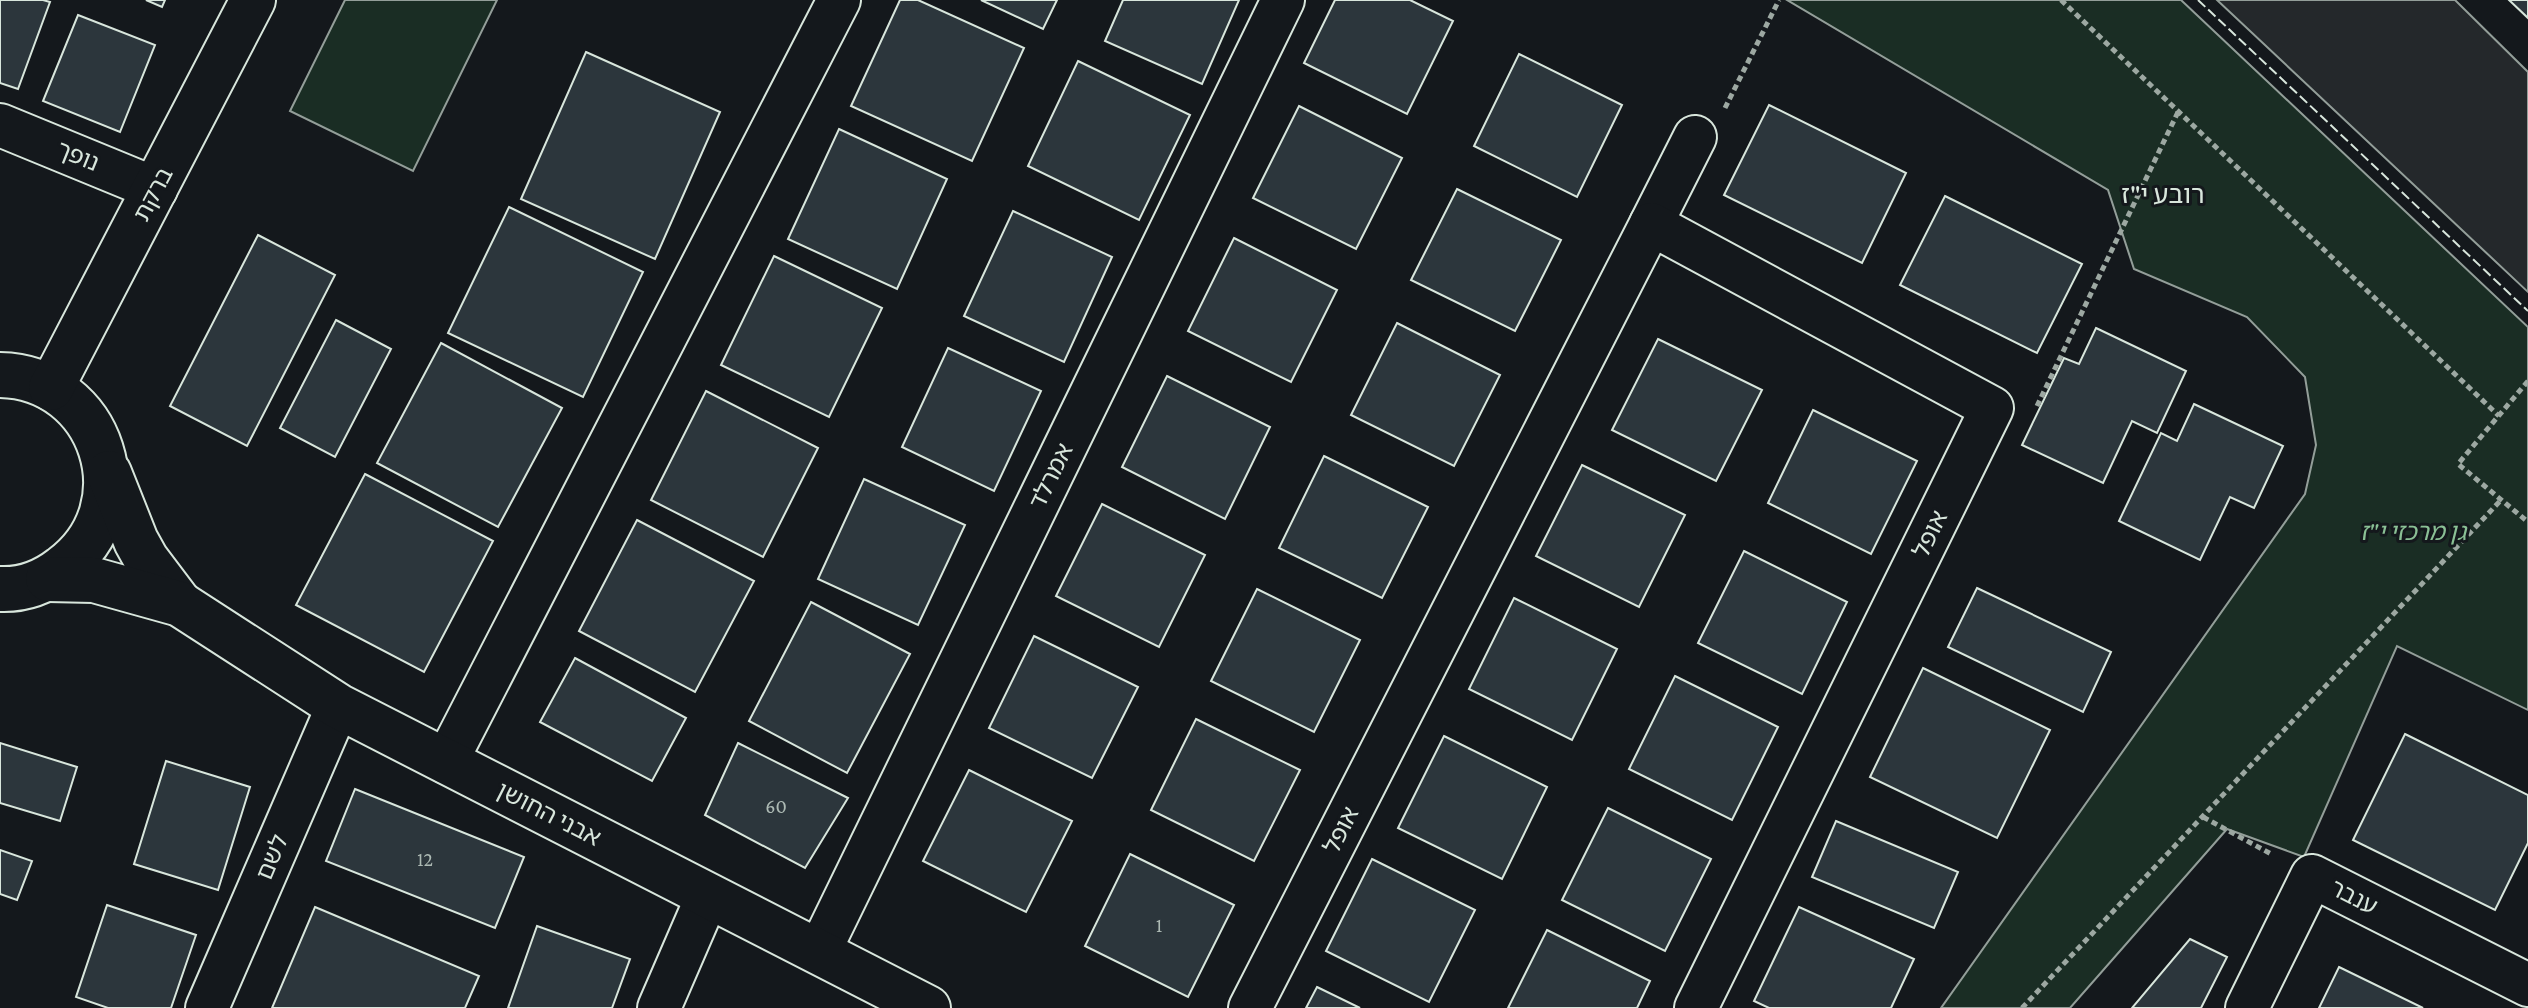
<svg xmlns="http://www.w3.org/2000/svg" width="2528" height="1008" viewBox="0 0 2528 1008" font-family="'Crimson Pro','Noto Sans Hebrew',serif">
<rect width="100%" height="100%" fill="#14181c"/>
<g fill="#1a2d24" stroke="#939e99" stroke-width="2">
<path d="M345 0H497L413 171 290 111Z"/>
<path d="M1787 0H2181L2528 327V710L2397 646 2304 857 2227 829 2070 1008H1941L2305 494 2316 445 2305 377 2247 317 2134 269 2108 190Z"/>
</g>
<path fill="#24282b" stroke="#939e99" stroke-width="2" d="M2217 0H2455L2528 72V292Z"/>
<g fill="#2c363c" stroke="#d8e6dc" stroke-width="2">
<path d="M0 0H43L50 2 18 89 0 83Z"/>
<path d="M146 0H165L162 7Z"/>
<path d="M900 0H918L1024 48 972 161 851 106Z"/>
<path d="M981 0H1057L1043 29Z"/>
<path d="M1123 0H1239L1202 84 1105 41Z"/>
<path d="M1335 0H1410L1453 21 1407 114 1304 63Z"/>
<path d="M2509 0H2528V18Z"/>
<path d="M78 15 155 45 120 132 43 101Z"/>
<path d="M586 52 720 112 655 259 521 199Z"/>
<path d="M1519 54 1622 105 1577 197 1474 146Z"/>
<path d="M1078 61 1190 115 1139 220 1028 166Z"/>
<path d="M1769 105 1906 173 1862 263 1724 195Z"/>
<path d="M1299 106 1402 158 1356 249 1253 198Z"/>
<path d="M839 129 947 179 897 289 788 239Z"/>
<path d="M1457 189 1561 240 1515 331 1411 280Z"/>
<path d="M1945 196 2082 264 2037 353 1900 285Z"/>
<path d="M509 207 643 272 583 397 448 333Z"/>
<path d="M1013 211 1112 257 1064 362 964 316Z"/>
<path d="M258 235 335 275 247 446 170 406Z"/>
<path d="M1234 238 1337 290 1291 382 1188 331Z"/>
<path d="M774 256 882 308 829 417 721 365Z"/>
<path d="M336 320 391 349 335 457 280 428Z"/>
<path d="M1397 323 1500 375 1454 466 1351 415Z"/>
<path d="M2096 328 2186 371 2157 433 2132 421 2103 483 2022 445 2064 358 2079 364Z"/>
<path d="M1658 339 1762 390 1716 481 1612 430Z"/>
<path d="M441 343 562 408 498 527 377 463Z"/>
<path d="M948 348 1041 391 994 491 902 447Z"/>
<path d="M1167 376 1270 427 1225 519 1122 467Z"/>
<path d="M706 391 818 448 763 557 651 500Z"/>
<path d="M2194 404 2283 446 2254 508 2230 497 2200 560 2119 521 2161 433 2177 441Z"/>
<path d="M1813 410 1917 461 1871 554 1768 503Z"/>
<path d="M1324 456 1428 507 1382 598 1279 548Z"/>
<path d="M1582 465 1685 515 1639 607 1536 556Z"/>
<path d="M365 474 493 541 424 672 296 605Z"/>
<path d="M864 479 965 525 918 625 818 579Z"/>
<path d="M1102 504 1205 555 1159 647 1056 596Z"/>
<path d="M637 520 754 581 695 692 579 631Z"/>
<path d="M1744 551 1847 602 1802 694 1698 643Z"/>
<path d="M1977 588 2111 652 2083 712 1948 647Z"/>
<path d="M1257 589 1360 640 1314 732 1211 681Z"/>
<path d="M1514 598 1617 649 1572 740 1469 689Z"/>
<path d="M811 602 910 654 847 773 749 721Z"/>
<path d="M1034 636 1138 687 1092 778 989 728Z"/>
<path d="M575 658 686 718 652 781 540 722Z"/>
<path d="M1923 668 2050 730 1997 838 1870 777Z"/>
<path d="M1675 676 1778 727 1732 820 1629 769Z"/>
<path d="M1196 719 1300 770 1254 861 1151 810Z"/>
<path d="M2405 734 2528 795V843L2495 910 2353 840Z"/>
<path d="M1444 736 1547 787 1502 879 1398 828Z"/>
<path d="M0 743 77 767 60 821 0 803Z"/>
<path d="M738 743 848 798 805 868 705 815Z"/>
<path d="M166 761 250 787 218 890 134 864Z"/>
<path d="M969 770 1072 821 1026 912 923 861Z"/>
<path d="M355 789 524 857 495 928 326 861Z"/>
<path d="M1608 808 1711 859 1665 951 1562 900Z"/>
<path d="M1836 821 1958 872 1934 928 1812 877Z"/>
<path d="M0 850 32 861 17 900 0 894Z"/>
<path d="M1130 854 1234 905 1188 997 1085 946Z"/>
<path d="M1372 859 1475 910 1429 1002 1326 951Z"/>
<path d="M107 905 196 935 171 1008H108L76 997Z"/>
<path d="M315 907 479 976 465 1008H272Z"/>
<path d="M1799 907 1914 959 1891 1008H1769L1754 1001Z"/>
<path d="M537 926 630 959 612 1008H508Z"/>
<path d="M1547 930 1650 981 1637 1008H1508Z"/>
<path d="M2190 939 2227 957 2201 1008H2132Z"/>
<path d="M2339 967 2423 1008H2319Z"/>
<path d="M1317 987 1360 1008H1306Z"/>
</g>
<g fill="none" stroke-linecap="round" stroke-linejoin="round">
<defs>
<g id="street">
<path d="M0 125 156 189"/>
<path d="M1651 224 1695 137"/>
<path d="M446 762 839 0"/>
<path d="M819 952 1283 0"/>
<path d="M207 1008 338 706"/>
<path d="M659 1008 708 895"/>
<path d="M1250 1008 1651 224 1992 408 1696 1008"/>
<path d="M2247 1008 2312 876 2528 985"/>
</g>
<g id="secondary">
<path d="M0 375C103 377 145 507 62 568 44 582 23 590 0 589"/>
<path d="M51 388 253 0"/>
<path d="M109 473 136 541 146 559 180 604"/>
<path d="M48 579 94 580 180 604 338 706 928 1008"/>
</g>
</defs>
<use href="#street" stroke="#d8e6dc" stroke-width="46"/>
<use href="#secondary" stroke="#d8e6dc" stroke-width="48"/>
<g stroke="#9da8a2" stroke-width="5" stroke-dasharray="6 4" stroke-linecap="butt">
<path d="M2061 0 2499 416"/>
<path d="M1725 108 1779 0"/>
<path d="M2528 381 2458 464 2528 522"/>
<path d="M2037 406 2178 112"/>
<path d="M2203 817 2273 855"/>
<path d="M2022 1008 2501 500"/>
</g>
<use href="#street" stroke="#14181c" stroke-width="42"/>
<use href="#secondary" stroke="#14181c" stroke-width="44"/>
<path stroke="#d8e6dc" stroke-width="2" stroke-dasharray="10 4" stroke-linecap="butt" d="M2198 0 2528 311"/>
</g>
<g text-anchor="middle" stroke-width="6" stroke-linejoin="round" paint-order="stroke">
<g font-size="20" fill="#adbab4">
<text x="776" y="813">60</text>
<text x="425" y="866">12</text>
<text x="1159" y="932">1</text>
</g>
<g font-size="24" fill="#d8e6dc" stroke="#14181c">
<text transform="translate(78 156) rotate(22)" y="8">נופך</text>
<text transform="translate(153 194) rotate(-62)" y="8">ברקת</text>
<text transform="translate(1051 476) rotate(-64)" y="8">אמרלד</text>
<text transform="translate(1930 534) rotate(-64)" y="8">אופל</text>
<text transform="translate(549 814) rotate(27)" y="8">אבני החושן</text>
<text transform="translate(1341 830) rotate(-63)" y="8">אופל</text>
<text transform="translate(272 857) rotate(-67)" y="8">לשם</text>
<text transform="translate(2354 897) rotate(27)" y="8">ענבר</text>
</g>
<g font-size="24" font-style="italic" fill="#8ac095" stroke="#14181c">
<text x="2413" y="540">גן מרכזי י"ז</text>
</g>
<g font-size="26" fill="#d8e6dc" stroke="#14181c">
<text x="2163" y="203">רובע י"ז</text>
</g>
</g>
</svg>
